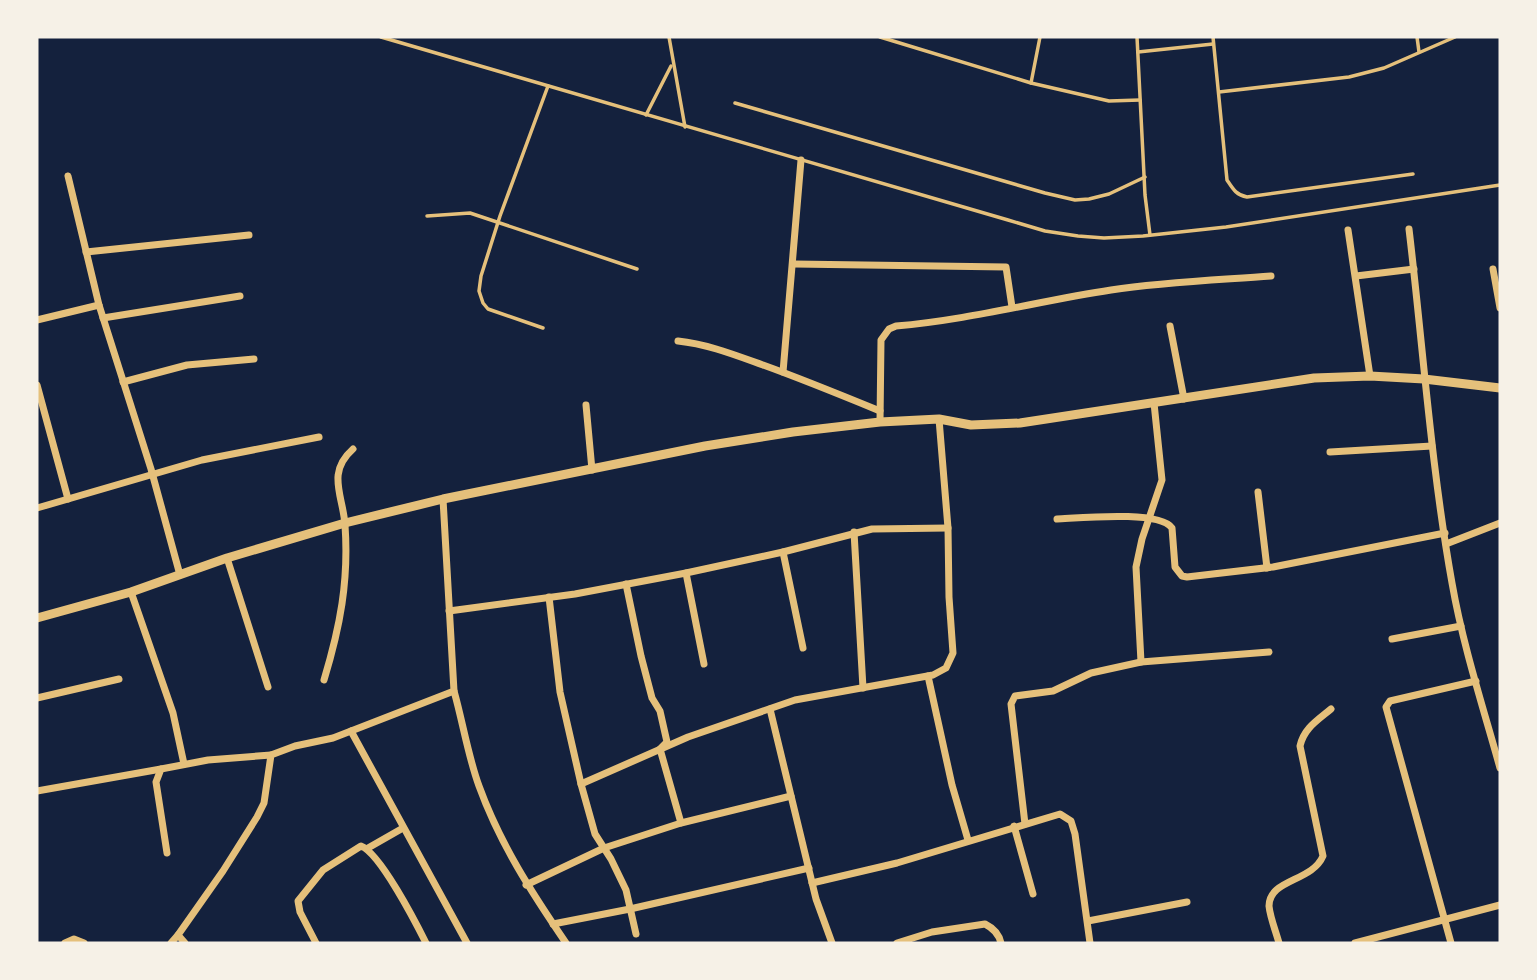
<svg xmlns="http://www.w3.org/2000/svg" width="1537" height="980" viewBox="0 0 1537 980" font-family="'Varela Round',sans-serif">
<rect width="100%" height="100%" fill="#14213d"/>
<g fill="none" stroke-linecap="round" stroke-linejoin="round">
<g stroke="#e5c07b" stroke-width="3.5">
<path d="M381 37 1008 220 1045 231 1078 236 1104 238 1143 236 1226 227 1500 185"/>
<path d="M669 37 685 127"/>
<path d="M880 37 1031 83 1109 101 1140 100"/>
<path d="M1137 37 1145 195 1150 235"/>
<path d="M1213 37 1227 180C1233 189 1236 195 1247 197L1413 174"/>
<path d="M1417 37 1419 52"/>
<path d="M1138 52 1213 44"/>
<path d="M1031 83 1040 37"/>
<path d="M1219 92 1349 77 1384 68 1455 37"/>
<path d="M735 103 1045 193 1075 200 1089 199 1109 194 1145 177"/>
<path d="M646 115 671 66"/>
<path d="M427 216 470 213 637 269"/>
<path d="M543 328 488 309 483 303 479 291 481 276 500 216 548 86"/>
</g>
<g stroke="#e5c07b" stroke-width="7">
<path d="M68 176 99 305 151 469 180 575"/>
<path d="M1409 229C1423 347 1431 466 1452 583 1463 646 1483 707 1500 768"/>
<path d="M1348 230 1370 376"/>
<path d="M86 252 249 235"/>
<path d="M794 264 1006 267 1012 307"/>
<path d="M1493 269 1500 308"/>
<path d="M1356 276 1414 269"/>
<path d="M103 318 240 296"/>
<path d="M37 320 99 305"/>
<path d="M1170 326 1184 399"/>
<path d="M678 341C707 344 735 355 763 365 802 379 841 395 880 411"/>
<path d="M783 372 801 160"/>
<path d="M123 382 187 365 254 359"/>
<path d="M37 385 68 499"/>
<path d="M586 405 592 470"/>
<path d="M880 422 881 340 889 329 896 326C968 320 1039 301 1111 290 1164 282 1218 280 1271 276"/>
<path d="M1330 452 1432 446"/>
<path d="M1258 492 1267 568"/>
<path d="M37 508 202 460 319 437"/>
<path d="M1057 519C1080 518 1159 510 1172 528L1175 567 1182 576 1187 577 1273 567 1445 533"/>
<path d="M854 532 863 688"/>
<path d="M1446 544 1500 523"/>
<path d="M783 552 803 648"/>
<path d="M227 558 268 687"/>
<path d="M686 573 704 664"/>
<path d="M626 584 641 656 652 698 660 711 667 742 660 749 681 823"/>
<path d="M131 592 173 713 184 764"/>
<path d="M549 597 560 692 581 784 595 834 611 859 626 890 636 934"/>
<path d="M449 611 575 594 686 573 783 552 872 529 948 528"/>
<path d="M1392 639 1461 626"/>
<path d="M1141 662 1136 567 1142 539 1162 480 1154 403"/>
<path d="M928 676 952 785 968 840"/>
<path d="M324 680C340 627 349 581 345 525 343 495 326 473 353 449"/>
<path d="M454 691C463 723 468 756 479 786 500 844 532 893 566 943"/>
<path d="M37 698 119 679"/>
<path d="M770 709 816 899 832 943"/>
<path d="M351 731 467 943"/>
<path d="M581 784 688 737 795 700 933 675 946 668 953 653 949 597 948 528 939 419"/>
<path d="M37 791 161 769"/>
<path d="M1025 824 1011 704 1015 696 1053 691 1091 673 1141 662 1269 652"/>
<path d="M1014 826 1033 894"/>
<path d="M368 848 403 828"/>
<path d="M167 853 156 782 161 769 208 760 271 755"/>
<path d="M812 883 897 863 1060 814 1071 821 1075 834 1090 943"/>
<path d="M526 885 604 848 681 823 791 796"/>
<path d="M1088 921 1187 902"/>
<path d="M553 924 630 909 809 868"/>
<path d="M65 943 74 939 84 943"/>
<path d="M171 943 178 935"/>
<path d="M185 943 178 935 223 871 257 817 264 803 271 755 295 746 333 738 454 691 443 499"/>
<path d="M316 943 300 912 298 901 323 870 361 846C380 853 416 923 426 943"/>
<path d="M897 943 932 932 985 924C993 928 999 934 1001 943"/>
<path d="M1279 943C1276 932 1270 917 1269 906 1269 879 1312 882 1323 856L1300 746C1304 728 1318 720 1331 709"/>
<path d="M1355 943 1500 905"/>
<path d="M1451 943 1386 707 1390 701 1476 681"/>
</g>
<path stroke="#e5c07b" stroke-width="9" d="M37 618 131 592 227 558 345 523 443 499 705 446 793 432 880 422 939 419 971 425 1020 423 1314 378 1370 376 1424 379 1500 388"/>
</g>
<rect width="1537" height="980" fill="none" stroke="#f6f1e7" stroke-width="77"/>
</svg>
